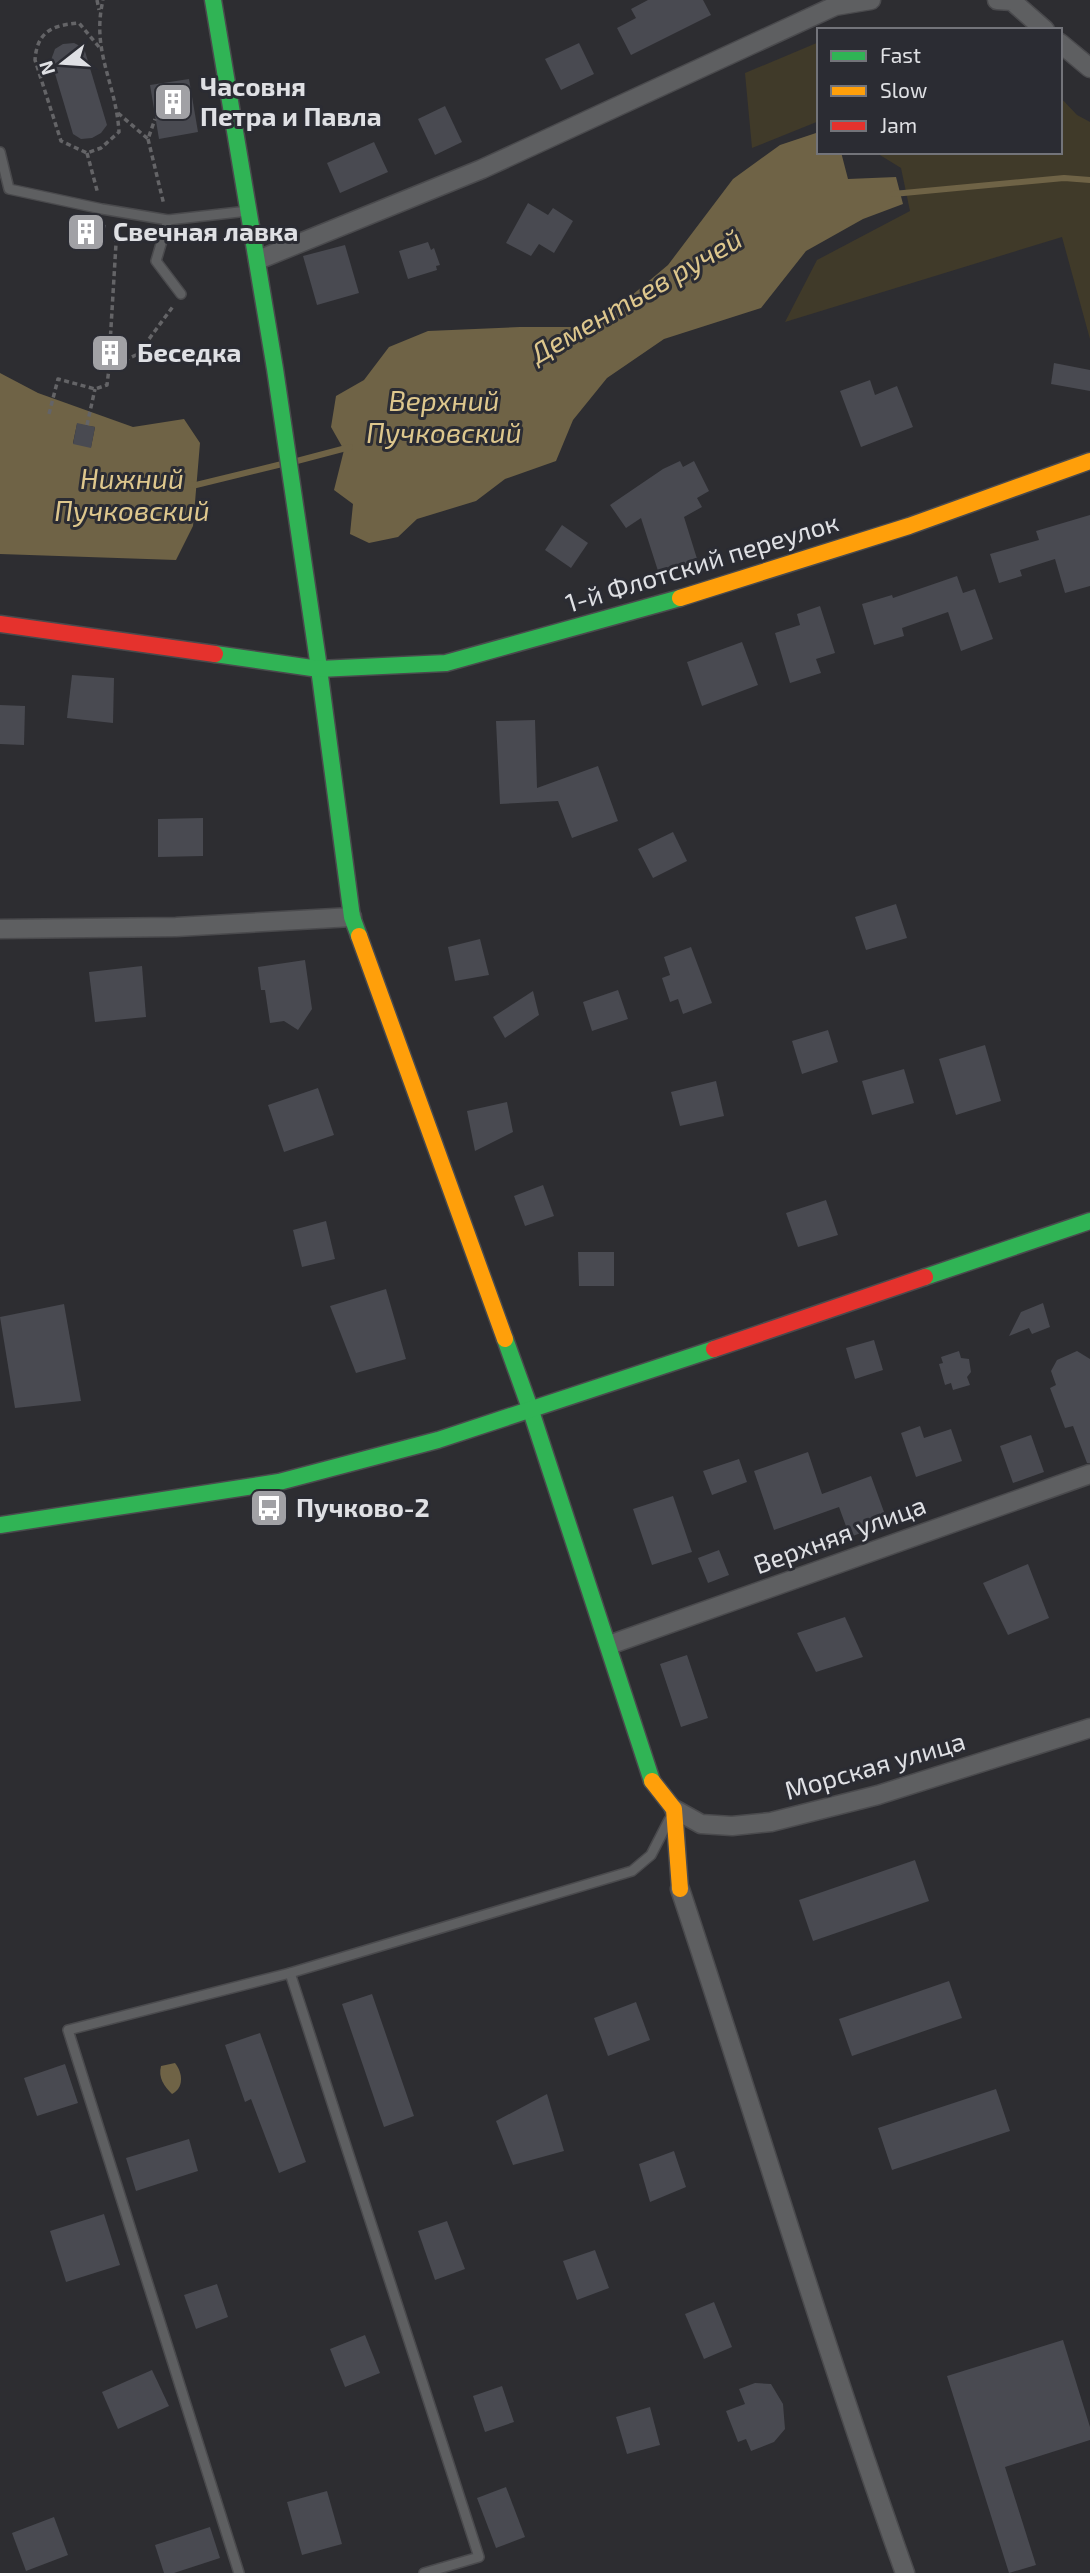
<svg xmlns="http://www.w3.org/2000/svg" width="1090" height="2573" viewBox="0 0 1090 2573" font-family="'Exo 2',sans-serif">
<rect width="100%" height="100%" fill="#2d2d31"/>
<g fill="#403a29">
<path d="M852 27H997L999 30H846Z"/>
<path d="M819 42V121L752 148 745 73Z"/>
<path d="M1060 97 1077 115 1090 122V339L1062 237 785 322 817 260 910 211 901 168 875 152H1060Z"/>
</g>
<g fill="#6f6346" fill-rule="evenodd">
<path d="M816 133 819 135V152H841L848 179 896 177 903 204 863 219 806 251 761 308 664 339 607 378 573 420 556 461 505 479 476 501 417 519 398 537 369 543 350 534 353 504 334 490 344 450 331 427 336 396 364 380 389 347 428 331 520 327H578L625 301 668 265 733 179 780 145Z"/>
<path d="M0 373 38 393 133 427 184 419 200 443 193 526 176 560 0 554ZM77 424 95 427 91 447 73 443Z"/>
<path d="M175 2063C183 2073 184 2088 172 2094 164 2086 158 2078 161 2066Z"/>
</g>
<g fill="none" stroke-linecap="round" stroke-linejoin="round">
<g stroke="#6f6346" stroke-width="6">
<path d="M893 194 1064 178 1090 180"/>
<path d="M293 462 350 447"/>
<path d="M190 484 196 485 282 464"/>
</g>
</g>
<g fill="#494a51">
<path d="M648 0H703L711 15 631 55 617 28 636 18 631 9Z"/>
<path d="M74 43 84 48 107 125 101 133 92 138 81 139 73 134 51 60 55 49 63 44Z"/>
<path d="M579 43 594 74 561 90 545 59Z"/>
<path d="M189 79 198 132 159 139 150 85Z"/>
<path d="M445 106 462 142 435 155 418 119Z"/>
<path d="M374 142 388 172 340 193 327 163Z"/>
<path d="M528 203 548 215 553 208 573 221 554 253 539 244 531 256 506 243Z"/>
<path d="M72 217 106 225 100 248 67 240Z"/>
<path d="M428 242 431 250 434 248 440 265 436 266 437 270 408 279 399 251Z"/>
<path d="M345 245 359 293 317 305 303 256Z"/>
<path d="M1054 363 1090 370V391L1051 384Z"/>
<path d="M870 380 875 395 897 386 913 427 861 447 840 391Z"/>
<path d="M77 423 95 427 91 448 73 444Z"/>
<path d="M680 461 683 467 694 461 709 491 697 498 702 507 684 517 698 562 659 574 641 518 626 528 610 505 663 469Z"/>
<path d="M1090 515V586L1065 593 1055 559 1020 570 1022 576 999 583 990 554 1039 540 1036 531Z"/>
<path d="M562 525 588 543 571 568 545 550Z"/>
<path d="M957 576 963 593 975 589 993 639 961 651 948 612 902 628 904 636 874 645 862 604 892 595 893 598Z"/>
<path d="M820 606 835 653 816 659 821 673 790 683 775 633 800 625 797 614Z"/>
<path d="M742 642 758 685 702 706 687 662Z"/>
<path d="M72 675 114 678 113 723 67 718Z"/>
<path d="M0 705 25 706 24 745 0 744Z"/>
<path d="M535 720 537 788 598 766 618 821 572 838 558 801 500 804 496 721Z"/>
<path d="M203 818V856L158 857V819Z"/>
<path d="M673 832 687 861 653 878 638 849Z"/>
<path d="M896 904 907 938 866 950 855 917Z"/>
<path d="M480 939 489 975 455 981 448 947Z"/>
<path d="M691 947 712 1003 683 1014 678 999 670 1002 662 978 670 975 664 957Z"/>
<path d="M305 960 312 1009 298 1030 284 1021 270 1023 265 990H261L258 967Z"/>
<path d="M142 966 146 1017 95 1022 89 972Z"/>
<path d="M618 990 628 1019 592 1031 583 1002Z"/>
<path d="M533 991 539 1015 505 1038 493 1017Z"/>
<path d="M828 1030 838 1062 802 1074 792 1041Z"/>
<path d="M985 1045 1001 1101 956 1115 939 1059Z"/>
<path d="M904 1069 914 1103 872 1115 862 1081Z"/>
<path d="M716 1081 724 1116 680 1126 671 1092Z"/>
<path d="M318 1088 334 1135 284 1152 268 1105Z"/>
<path d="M507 1102 513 1132 475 1151 467 1111Z"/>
<path d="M543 1185 554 1216 525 1226 514 1196Z"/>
<path d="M826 1200 838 1235 798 1247 786 1213Z"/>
<path d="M326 1221 335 1259 302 1267 293 1230Z"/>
<path d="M578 1252H614V1286H579Z"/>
<path d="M386 1289 406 1359 356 1373 330 1306Z"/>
<path d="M1043 1303 1050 1327 1032 1334 1029 1328 1009 1336 1021 1312Z"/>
<path d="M64 1304 81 1401 15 1408 0 1317Z"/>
<path d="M874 1340 883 1370 855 1379 846 1348Z"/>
<path d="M959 1351 961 1358 969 1359 971 1372 967 1377 970 1385 953 1390 951 1383 945 1385 939 1364 943 1363 941 1357Z"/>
<path d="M1077 1351 1090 1359V1463H1087L1073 1426 1065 1428 1050 1388 1056 1385 1051 1371 1057 1360Z"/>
<path d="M920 1426 924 1438 951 1429 962 1461 916 1477 901 1433Z"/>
<path d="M1031 1435 1044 1472 1013 1483 1000 1446Z"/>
<path d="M808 1452 822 1494 871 1476 888 1523 850 1537 839 1507 774 1530 754 1471Z"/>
<path d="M739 1459 747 1482 712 1495 703 1471Z"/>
<path d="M673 1496 692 1552 652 1565 633 1509Z"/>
<path d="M719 1550 729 1575 708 1583 698 1558Z"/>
<path d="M1028 1564 1049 1618 1008 1635 983 1583Z"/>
<path d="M845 1617 863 1657 816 1672 797 1633Z"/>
<path d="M687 1655 708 1718 681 1727 660 1664Z"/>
<path d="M915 1860 929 1901 813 1941 799 1900Z"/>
<path d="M949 1981 962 2018 852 2056 839 2019Z"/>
<path d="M372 1994 414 2116 384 2127 342 2004Z"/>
<path d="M636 2002 650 2040 608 2056 594 2018Z"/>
<path d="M260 2033 306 2162 279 2173 251 2099 245 2102 225 2045Z"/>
<path d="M65 2064 78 2103 37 2116 24 2078Z"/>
<path d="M996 2089 1010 2131 892 2170 878 2128Z"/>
<path d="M547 2094 564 2151 513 2165 496 2121Z"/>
<path d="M189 2139 198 2171 136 2191 126 2158Z"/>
<path d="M674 2151 686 2187 650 2202 639 2164Z"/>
<path d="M104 2214 120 2265 66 2282 50 2231Z"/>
<path d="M447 2221 465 2269 435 2280 418 2231Z"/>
<path d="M595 2250 609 2288 577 2300 563 2261Z"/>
<path d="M217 2284 228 2317 196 2329 184 2295Z"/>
<path d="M714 2302 732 2347 704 2359 685 2314Z"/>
<path d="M365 2335 380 2373 345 2387 330 2349Z"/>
<path d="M1063 2340 1090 2427V2440L1005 2467 1036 2565 1009 2573 947 2376Z"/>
<path d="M152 2370 169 2406 118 2429 102 2392Z"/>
<path d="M755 2383 771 2384 783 2404 785 2429 774 2442 751 2451 746 2439 738 2442 726 2411 745 2404 739 2389Z"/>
<path d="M502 2386 514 2422 485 2432 473 2396Z"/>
<path d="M650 2407 660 2445 627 2454 616 2417Z"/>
<path d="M506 2487 525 2537 496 2548 477 2498Z"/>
<path d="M327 2491 342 2544 302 2555 287 2502Z"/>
<path d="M54 2517 68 2555 26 2571 12 2533Z"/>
<path d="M210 2527 220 2558 174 2573H164L155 2545Z"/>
</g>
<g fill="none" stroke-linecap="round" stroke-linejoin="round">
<defs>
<g id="lane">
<path d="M0 152 9 189 102 209 168 220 248 211"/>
<path d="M168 220 156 261 181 294"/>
<path d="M290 1973 479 2557 424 2573"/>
<path d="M239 2573 68 2030 290 1973 632 1871 651 1855 669 1820"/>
</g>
<g id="street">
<path d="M997 0 1012 1 1045 30"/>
<path d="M1060 43 1090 68"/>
<path d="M258 260 482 169 835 6 871 0"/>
<path d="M0 929 176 927 352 917"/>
<path d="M609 1645 1090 1474"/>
<path d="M674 1809 701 1824 732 1826 771 1822 878 1795 1090 1728"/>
<path d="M680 1889C756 2117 824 2347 905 2573"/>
</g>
<g id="fast">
<path d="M213 0 275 369 318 661 352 917 359 936"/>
<path d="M215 654 319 669 446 663 680 598"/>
<path d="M925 1277 1090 1221"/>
<path d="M505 1339 531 1411 652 1781"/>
<path d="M0 1525 279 1482 438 1440 714 1349"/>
</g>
<g id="slow">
<path d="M680 598 909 526 1090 461"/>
<path d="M359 936 505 1339"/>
<path d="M652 1781 674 1809 680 1889"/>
</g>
<g id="jam">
<path d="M0 624 215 654"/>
<path d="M714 1349 925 1277"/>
</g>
</defs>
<use href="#lane" stroke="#4a4a4d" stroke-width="12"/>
<use href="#street" stroke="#4a4a4d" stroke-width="21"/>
<use href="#fast" stroke="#4a4a4d" stroke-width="19"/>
<use href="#slow" stroke="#4a4a4d" stroke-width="19"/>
<use href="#jam" stroke="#4a4a4d" stroke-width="19"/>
<g stroke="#646467" stroke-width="3.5" stroke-dasharray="5 3.5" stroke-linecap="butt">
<path d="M97 0 99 10"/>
<path d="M99 47 79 23C53 25 37 31 35 60L61 141 87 153 101 148 119 132C116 82 91 52 103 0"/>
<path d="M118 113 148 139 155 119"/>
<path d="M148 139 164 205"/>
<path d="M87 153 98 194"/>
<path d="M110 344 117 227"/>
<path d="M109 368 138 354 174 305"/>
<path d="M49 414 58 379 95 389 107 385 110 360"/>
<path d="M87 425 95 389"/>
</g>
<use href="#lane" stroke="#5e5f61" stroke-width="9"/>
<use href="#street" stroke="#5e5f61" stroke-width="18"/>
<use href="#fast" stroke="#30b455" stroke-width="16"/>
<use href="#slow" stroke="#ff9f0a" stroke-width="16"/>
<use href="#jam" stroke="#e5322d" stroke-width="16"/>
</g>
<defs>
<symbol id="building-square" viewBox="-11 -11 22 22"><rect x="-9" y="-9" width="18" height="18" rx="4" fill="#a1a1a5" stroke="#2b2c33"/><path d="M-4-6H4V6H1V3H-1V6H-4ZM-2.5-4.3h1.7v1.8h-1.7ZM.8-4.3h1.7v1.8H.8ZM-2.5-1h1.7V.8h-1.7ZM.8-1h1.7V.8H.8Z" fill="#fff"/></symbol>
<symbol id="bus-square" viewBox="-11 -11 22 22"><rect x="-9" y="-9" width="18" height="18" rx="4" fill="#a1a1a5" stroke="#2b2c33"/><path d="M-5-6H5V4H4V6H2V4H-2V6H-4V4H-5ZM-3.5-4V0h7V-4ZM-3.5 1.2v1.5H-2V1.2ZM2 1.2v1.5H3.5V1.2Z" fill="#fff"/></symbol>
</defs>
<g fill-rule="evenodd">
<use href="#building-square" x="151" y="80" width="44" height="44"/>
<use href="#building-square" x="64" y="210" width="44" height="44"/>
<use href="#building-square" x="88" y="331" width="44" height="44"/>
<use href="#bus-square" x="247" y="1486" width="44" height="44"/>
</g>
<g text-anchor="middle" stroke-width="6" stroke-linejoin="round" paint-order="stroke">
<g font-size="26" font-weight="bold" fill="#dfe0e4" stroke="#2b2c33" text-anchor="start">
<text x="200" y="96">Часовня<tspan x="200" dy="30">Петра и Павла</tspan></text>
<text x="113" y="241">Свечная лавка</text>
<text x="137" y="362">Беседка</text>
<text x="296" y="1517">Пучково-2</text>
</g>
<g font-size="26" fill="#dfe0e4" stroke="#2b2c33">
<text transform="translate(702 563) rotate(-17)" y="9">1-й Флотский переулок</text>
<text transform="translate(840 1535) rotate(-20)" y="9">Верхняя улица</text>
<text transform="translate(875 1766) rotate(-16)" y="9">Морская улица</text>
</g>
<g font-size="28" font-style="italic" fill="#dec78d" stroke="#2b2c33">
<text transform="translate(636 296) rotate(-30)" y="10">Дементьев ручей</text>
<text x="444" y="411">Верхний<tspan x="444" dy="32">Пучковский</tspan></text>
<text x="132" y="489">Нижний<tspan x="132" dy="32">Пучковский</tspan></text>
</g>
</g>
<rect x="817" y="28" width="245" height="126" fill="#2b2c33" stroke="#73747a" stroke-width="2"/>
<rect x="831" y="51" width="35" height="10" fill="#30b455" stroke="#73747a" stroke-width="2"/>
<text x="880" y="63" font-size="21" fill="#dfe0e4">Fast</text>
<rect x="831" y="86" width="35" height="10" fill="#ff9f0a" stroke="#73747a" stroke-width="2"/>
<text x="880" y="98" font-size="21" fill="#dfe0e4">Slow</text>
<rect x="831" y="121" width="35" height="10" fill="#e5322d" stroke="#73747a" stroke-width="2"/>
<text x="880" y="133" font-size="21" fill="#dfe0e4">Jam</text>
<g transform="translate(63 63) rotate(253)" stroke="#2b2c33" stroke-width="5" paint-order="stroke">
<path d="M0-5L12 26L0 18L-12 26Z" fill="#dfe0e4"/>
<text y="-10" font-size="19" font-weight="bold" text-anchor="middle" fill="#dfe0e4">N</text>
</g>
</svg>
